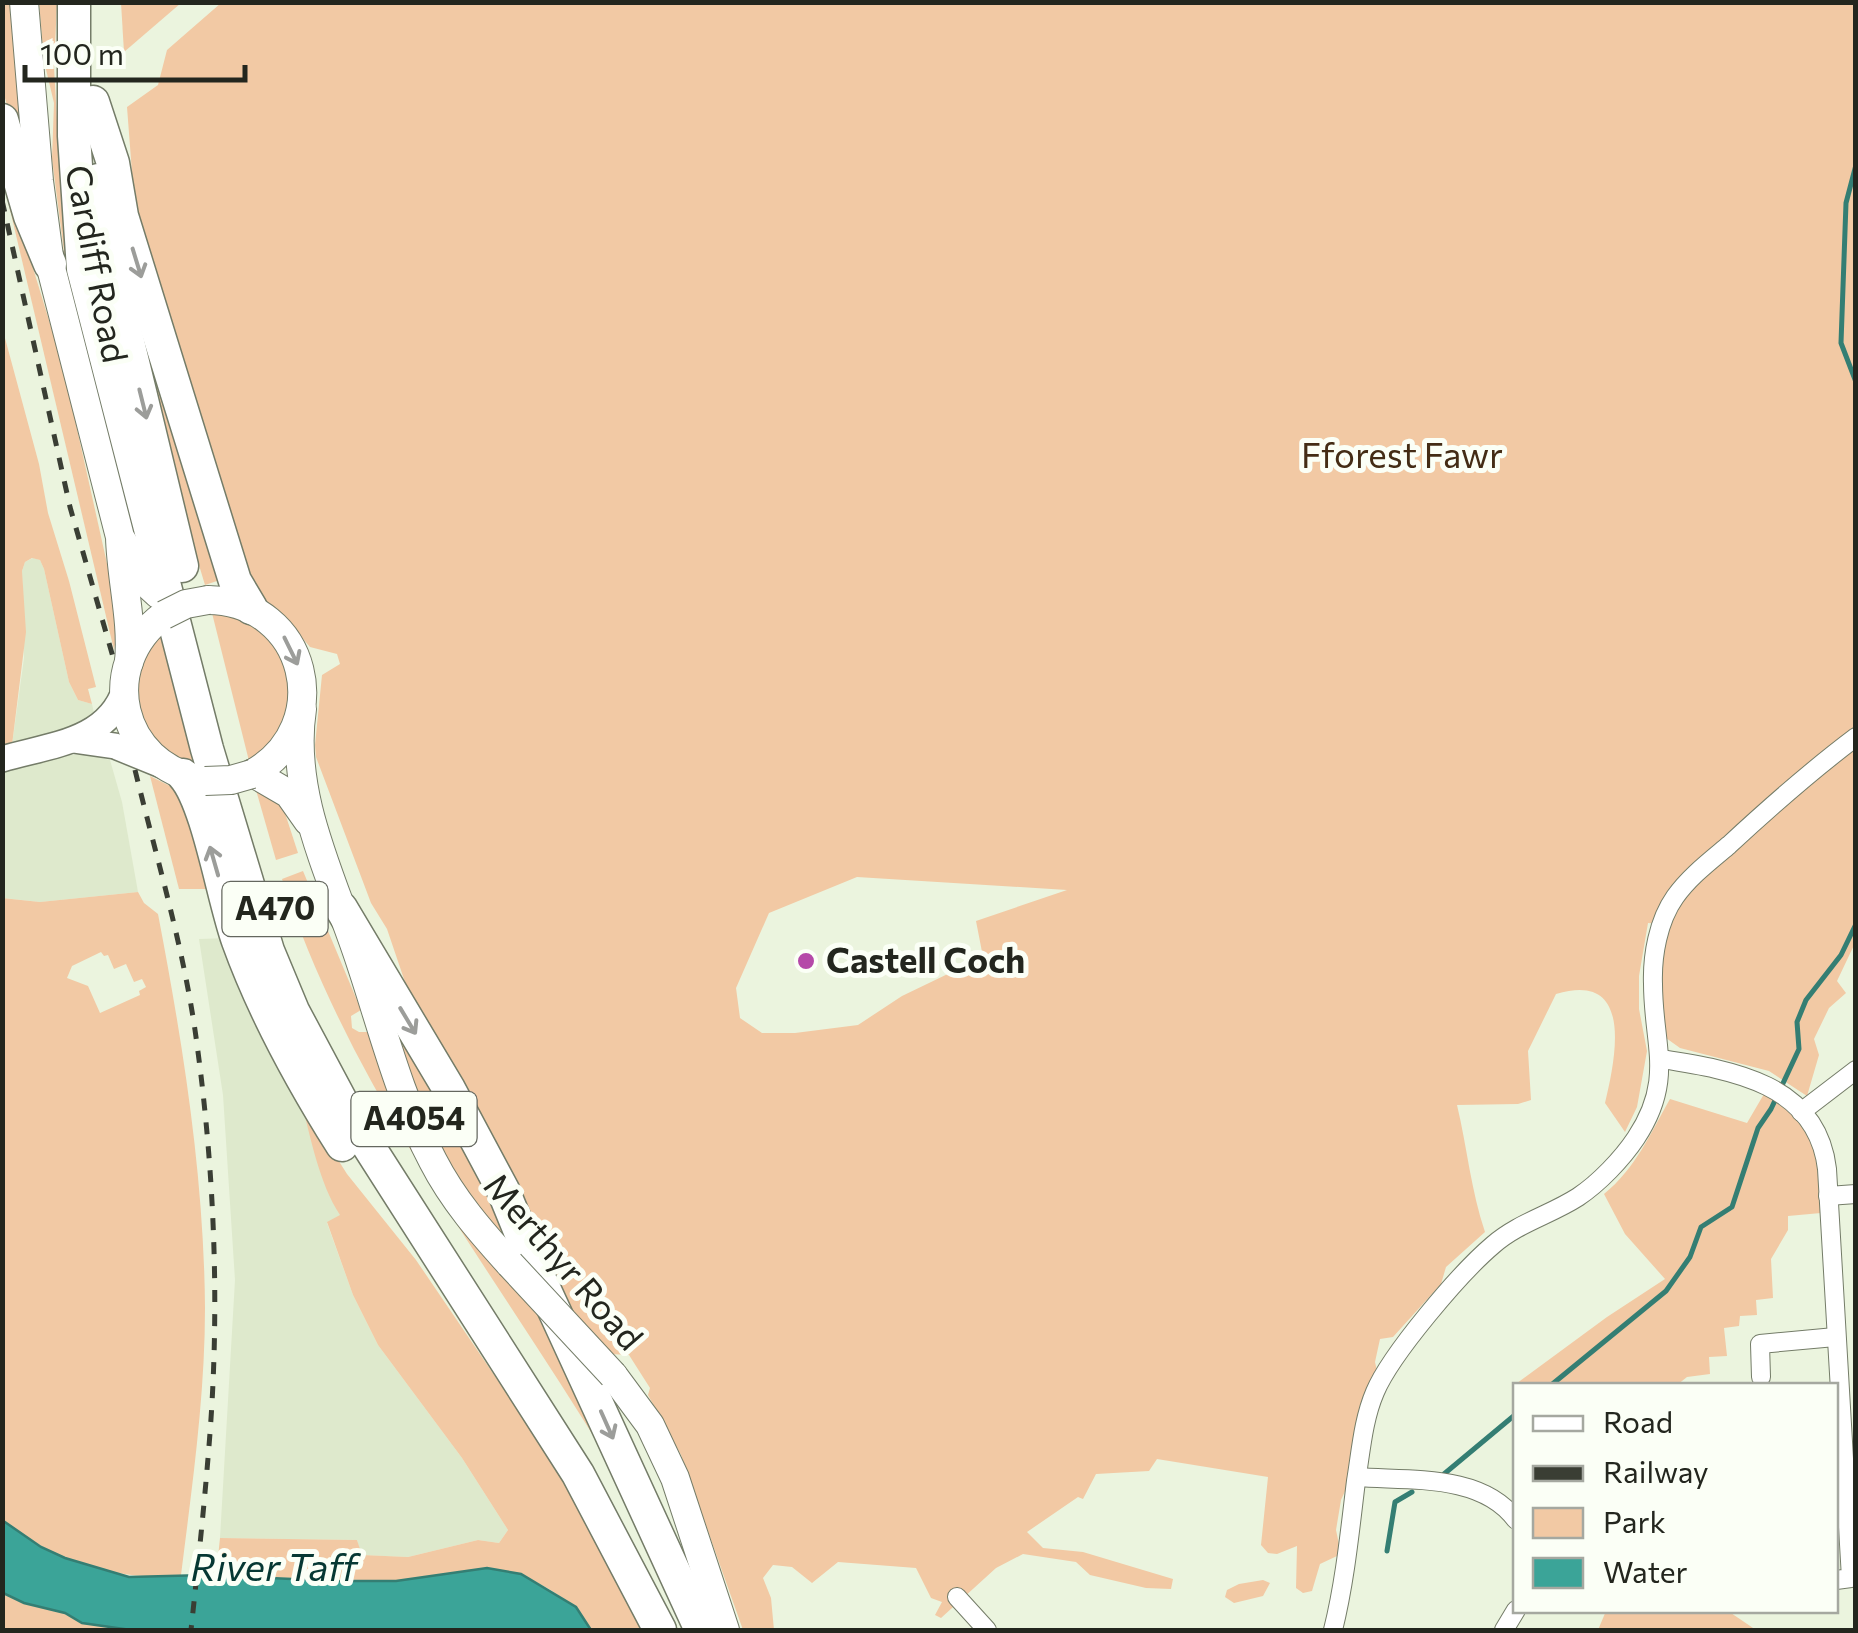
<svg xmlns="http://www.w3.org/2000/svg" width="1858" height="1633" viewBox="0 0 1858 1633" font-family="Commissioner,sans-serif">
<rect width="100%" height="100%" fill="#ebf4de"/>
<g fill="#dee9cc">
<path d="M33 558 40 560 44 569 69 682 78 700 92 704 95 718 12 745 24 658 22 571 25 562Z"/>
<path d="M63 755H90L110 760 122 802 138 892 40 902 3 898V772Z"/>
<path d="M229 938 301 1101 320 1166 341 1216 327 1223 353 1295 378 1345 462 1458 508 1530 499 1543 478 1540 408 1557 361 1555 357 1540 220 1538 235 1280 223 1095 199 939Z"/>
</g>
<g fill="#f2c9a4" fill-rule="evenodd">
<path d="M2 3H13L30 188 3 91Z"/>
<path d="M39 3H57L54 67 59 155 96 354 81 330 70 298 52 159 54 103 44 61Z"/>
<path d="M121 3V2L181 3 124 52Z"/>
<path d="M221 3H1855L1856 941 1837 981 1846 993 1829 1008 1814 1039 1819 1055 1807 1096 1769 1071 1680 1048 1659 1033 1660 924 1648 923 1639 976V1009L1647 1051 1637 1107 1625 1132 1605 1103C1616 1057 1634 970 1556 994L1528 1051 1531 1100 1518 1104 1457 1105C1467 1147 1471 1191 1485 1232L1446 1267 1441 1284 1393 1337 1380 1339 1375 1362 1377 1371 1350 1480 1341 1500 1336 1530 1340 1549 1337 1556 1320 1564 1312 1591 1303 1593 1296 1588 1297 1546 1277 1554 1268 1553 1261 1545 1268 1477 1157 1459 1149 1471 1096 1474 1083 1499 1078 1497 1027 1532 1043 1548 1083 1552 1173 1579 1171 1589 1146 1588 1090 1575 1076 1562 1023 1554 996 1568 941 1618 935 1615 942 1602 931 1598 916 1568 838 1562 812 1583 792 1567 773 1565 763 1578 771 1598 774 1630H743L681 1455 648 1395 650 1388 629 1355 610 1354 562 1302 406 985 387 929 371 903 316 757 315 745 322 675 340 664 337 654 310 647 286 619 252 591 224 488 209 447 197 431 134 199 127 107 158 85 167 50ZM857 877 1067 890 976 921 983 957 902 996 858 1025 795 1033H762L740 1018 736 988 769 913Z"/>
<path d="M2 167 63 366 114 595 117 633 114 650 3 180Z"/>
<path d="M140 297 226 578 205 585C177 491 145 394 140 297Z"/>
<path d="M2 327 39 464 48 513 69 581 96 687 88 689 92 704 78 700 69 682 44 569 40 560 32 558 25 562 22 571 26 632 12 745 2 748Z"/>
<path d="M212 613C265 617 306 668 284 719 281 726 278 736 274 741 267 749 256 755 249 761Z"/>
<path d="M168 629 201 768C152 754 125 707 142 658 145 647 160 637 168 629Z"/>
<path d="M150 776 186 794 212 889H179Z"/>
<path d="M264 789 283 807 298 853 276 860 256 790Z"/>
<path d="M303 871 361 1010 351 1016 352 1028 359 1032H370L536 1309 611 1465C496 1273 352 1095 282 879Z"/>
<path d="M138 892 144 903 158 914C183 1045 204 1175 205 1308 205 1397 192 1487 181 1575 115 1582 54 1561 3 1520L2 898 40 902ZM101 952 104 956 108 955 114 969 126 964 134 982 142 979 146 987 139 991 140 995 100 1013 88 986 67 978 72 966Z"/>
<path d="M379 989 416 1049 517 1253 473 1204 434 1138Z"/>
<path d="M1764 1094C1821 1130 1816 1151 1821 1213L1788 1216V1230L1771 1259 1773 1298 1756 1300 1757 1315 1740 1316 1739 1326 1724 1328 1727 1356 1709 1357 1710 1374 1687 1377 1677 1385 1516 1386 1515 1410 1513 1386 1607 1317 1665 1279 1625 1234 1604 1194C1636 1168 1650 1134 1670 1099L1747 1123Z"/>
<path d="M301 1101 347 1174 416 1260 580 1501 649 1630H591L576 1607 549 1589 521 1574 487 1568 396 1581 216 1576 220 1538 357 1540 362 1555 408 1557 478 1540 499 1543 508 1530 462 1458 378 1345 353 1295 327 1222 340 1215C319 1183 311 1138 301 1101Z"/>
<path d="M1263 1580 1270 1583 1263 1596 1234 1603 1225 1597 1227 1590 1239 1584Z"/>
<path d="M2 1593 24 1603 65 1613 82 1623 131 1630H3Z"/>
<path d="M1728 1611 1756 1630H1598L1606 1611Z"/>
</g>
<path fill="#3ba498" stroke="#347e73" stroke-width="2.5" d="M2 1520 41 1547 65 1558 129 1577 207 1575 336 1581H396L487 1568 521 1574 576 1607 591 1630H131L82 1623 65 1613 24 1603 3 1593Z"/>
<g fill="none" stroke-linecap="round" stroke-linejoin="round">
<g stroke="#347e73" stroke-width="5">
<path d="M1856 165 1846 203 1841 343 1856 382"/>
<path d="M1550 1386 1666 1291 1690 1257 1701 1227 1732 1207 1758 1128 1771 1109 1799 1049 1797 1022 1806 1000 1841 955 1856 924"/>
<path d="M1444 1474 1516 1414"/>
<path d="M1387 1551 1395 1502 1412 1492"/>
</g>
<defs>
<g id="street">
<path d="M1661 1059C1731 1070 1817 1083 1827 1169L1851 1578 1836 1580"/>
<path d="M1801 1112 1856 1070"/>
<path d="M1828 1196 1856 1194"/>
<path d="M1761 1377 1760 1344 1835 1337"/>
<path d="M1357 1477C1408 1481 1482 1473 1516 1520"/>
<path d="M957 1597 987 1630"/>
<path d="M1333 1630C1345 1582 1350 1530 1356 1481 1361 1451 1363 1420 1375 1392 1391 1354 1460 1273 1493 1245 1518 1223 1550 1215 1578 1197 1599 1183 1622 1159 1636 1138 1675 1079 1653 1045 1653 984 1652 956 1658 921 1675 897 1689 877 1710 861 1729 845 1770 807 1812 770 1856 737"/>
<path d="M1504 1630 1516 1610"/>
</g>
<g id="secondary">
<path d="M73 740 115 746 164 766"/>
<path d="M2 759C49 745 108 742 125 689"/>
</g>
<g id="primary">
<path d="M24 2 39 181 50 264 120 537C121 579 133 620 129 662"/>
<path d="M123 542 145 582 158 594"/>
<path d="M208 600C307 601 338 726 252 774"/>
<path d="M164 615C96 665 119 766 203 780"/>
<path d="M302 709C289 793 331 875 357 952 381 1022 398 1095 433 1161 453 1200 481 1232 510 1264"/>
<path d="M253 773 289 794 308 821"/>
<path d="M613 1375 650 1425 675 1478 725 1630"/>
</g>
<g id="highway">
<path d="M74 2V136L83 269 207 749 268 951 293 1011 348 1114 578 1474 660 1630"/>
<path d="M93 102 113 163 122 216 235 581 251 608"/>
<path d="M2 120 30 216 50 264"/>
<path d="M98 180 111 271 182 566"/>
<path d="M183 775C208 802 223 900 238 941 264 1013 301 1080 342 1145"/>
<path d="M341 908 449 1089 503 1190 537 1273 701 1630"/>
</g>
</defs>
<use href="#street" stroke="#747c68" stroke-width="20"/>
<use href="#secondary" stroke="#747c68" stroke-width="28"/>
<use href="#primary" stroke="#747c68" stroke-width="30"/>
<use href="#highway" stroke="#747c68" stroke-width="35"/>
<use href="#street" stroke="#fff" stroke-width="18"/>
<use href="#secondary" stroke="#fff" stroke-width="25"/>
<use href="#primary" stroke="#fff" stroke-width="28"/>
<use href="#highway" stroke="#fff" stroke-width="32"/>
<g stroke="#3a3e34" stroke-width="5" stroke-dasharray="12 12" stroke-linecap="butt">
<path d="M2 200 70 507 113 657"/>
<path d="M135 770C156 856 182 942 195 1030 214 1163 220 1299 210 1433 205 1499 198 1565 191 1630"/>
</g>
<defs>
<g id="primary-bridge">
<path d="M164 615 186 604 208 600"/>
<path d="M205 781 231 780 252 774"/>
<path d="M510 1264 613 1375"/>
</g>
</defs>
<use href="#primary-bridge" stroke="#747c68" stroke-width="30" stroke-linecap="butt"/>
<use href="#primary-bridge" stroke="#fff" stroke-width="28"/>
</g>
<defs><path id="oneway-shaft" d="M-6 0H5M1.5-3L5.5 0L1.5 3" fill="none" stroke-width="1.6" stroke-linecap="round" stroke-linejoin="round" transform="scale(2.5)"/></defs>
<g stroke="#9c9d9a">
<use href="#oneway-shaft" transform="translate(137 263) rotate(73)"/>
<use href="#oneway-shaft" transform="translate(143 404) rotate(76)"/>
<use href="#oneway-shaft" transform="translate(291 651) rotate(64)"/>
<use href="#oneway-shaft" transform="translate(214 861) rotate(-106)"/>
<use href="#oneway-shaft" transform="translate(408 1021) rotate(59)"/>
<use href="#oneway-shaft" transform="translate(607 1425) rotate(66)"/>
</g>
<circle fill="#b549a8" stroke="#fbfff6" stroke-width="4" cx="806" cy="961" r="10"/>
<g text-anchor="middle" stroke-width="10" stroke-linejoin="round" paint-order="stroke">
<g fill="#fbfff6" stroke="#64675f" stroke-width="2.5">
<rect x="222.5" y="882" width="105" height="54" rx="8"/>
<rect x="351.5" y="1092" width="125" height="54" rx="8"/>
</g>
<g font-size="32" font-weight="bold" fill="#23261e">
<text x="275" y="920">A470</text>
<text x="414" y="1130">A4054</text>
</g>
<g font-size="35" fill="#23261e" stroke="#fbfff6">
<text transform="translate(96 264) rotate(79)" y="12">Cardiff Road</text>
<text transform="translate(563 1262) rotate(49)" y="12">Merthyr Road</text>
</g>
<g font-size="35" fill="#442c15" stroke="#fbfff6">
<text x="1402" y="468">Fforest Fawr</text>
</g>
<g font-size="35" font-weight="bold" fill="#23261e" stroke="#fbfff6" text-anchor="start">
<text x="826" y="973">Castell Coch</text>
</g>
<g font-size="38" font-style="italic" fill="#063833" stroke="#fbfff6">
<text x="274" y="1581">River Taff</text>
</g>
</g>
<rect width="1858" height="1633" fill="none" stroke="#23261e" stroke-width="10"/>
<rect x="1513" y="1383" width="325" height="230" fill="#fbfff6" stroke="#a5a8a0" stroke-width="2.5"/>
<rect x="1533" y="1416" width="50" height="15" fill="#ffffff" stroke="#a5a8a0" stroke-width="2.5"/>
<text x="1603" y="1433" font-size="30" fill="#23261e">Road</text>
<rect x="1533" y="1466" width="50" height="15" fill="#3a3e34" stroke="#a5a8a0" stroke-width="2.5"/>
<text x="1603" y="1483" font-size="30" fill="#23261e">Railway</text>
<rect x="1533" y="1508" width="50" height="30" fill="#f2c9a4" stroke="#a5a8a0" stroke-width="2.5"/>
<text x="1603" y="1533" font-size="30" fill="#23261e">Park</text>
<rect x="1533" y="1558" width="50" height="30" fill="#3ba498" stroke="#a5a8a0" stroke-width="2.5"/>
<text x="1603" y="1583" font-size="30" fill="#23261e">Water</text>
<path d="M25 65v15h220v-15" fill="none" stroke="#23261e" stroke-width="5"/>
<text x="40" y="65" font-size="30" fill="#23261e" stroke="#fbfff6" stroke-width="8" paint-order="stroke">100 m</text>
</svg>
